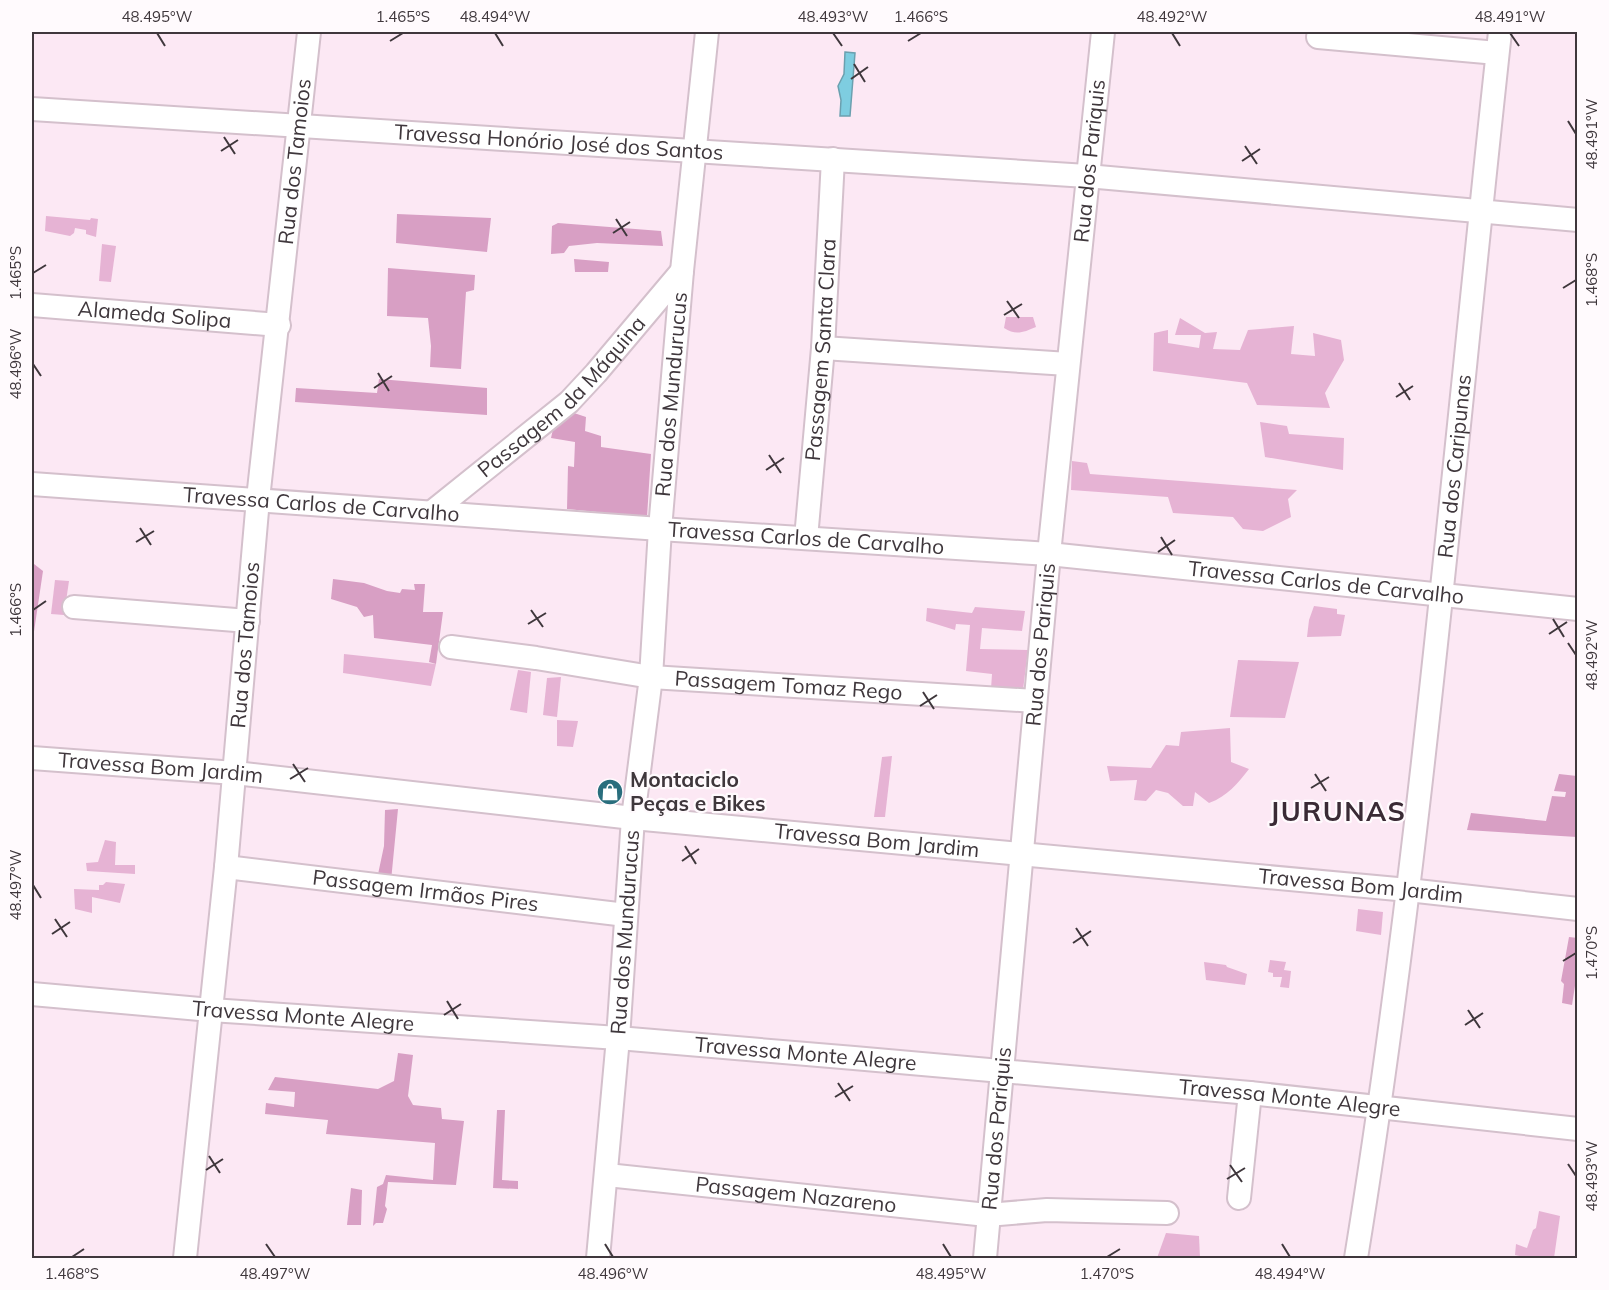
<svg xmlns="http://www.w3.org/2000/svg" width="1609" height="1290" viewBox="0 0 1609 1290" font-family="Mulish,sans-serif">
<rect width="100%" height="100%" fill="#fce8f4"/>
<g fill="#e6b3d4">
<path d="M46 216 90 220 91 218 98 219 96 237 86 234V230L75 228 74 233 70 236 45 231Z"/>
<path d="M102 244 116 246 111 282 99 281Z"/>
<path d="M1006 317H1033L1036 327C1024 332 1016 336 1004 328Z"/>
<path d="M1180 318 1205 333 1217 332 1213 349 1240 350 1248 330 1294 326 1291 354 1315 356 1313 333 1341 340 1344 360 1325 393 1330 408 1257 405 1247 383 1153 371 1154 333 1168 330V343L1199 348 1201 335H1175Z"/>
<path d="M1260 422 1287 426 1289 434 1344 438 1343 470 1265 457Z"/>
<path d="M1072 461 1087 463 1090 474 1297 490 1288 499 1291 517 1263 531 1243 529 1233 517 1173 513 1168 497 1071 490Z"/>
<path d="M55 580 69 581 64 615 51 614Z"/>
<path d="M1314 606 1337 609V614L1345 615 1341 636 1307 637 1309 620Z"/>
<path d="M975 607 1025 611 1022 631 982 628 980 649 1028 650 1023 690 991 689 992 674 966 671 970 625 956 624 955 630 926 621 927 608 972 613Z"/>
<path d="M344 654 436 664 431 686 343 673Z"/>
<path d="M1238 660 1299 662 1285 718 1230 717Z"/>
<path d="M518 670 531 672 527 713 510 710Z"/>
<path d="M561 677 557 717 543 715 547 678Z"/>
<path d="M557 720 578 721 573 747 557 746Z"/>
<path d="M1230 728 1231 762 1249 769C1237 784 1228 796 1209 803L1195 792 1193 806H1183L1168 793 1156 790 1146 801 1134 800 1137 780 1110 781 1107 766 1151 768 1166 745 1179 746 1181 732Z"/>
<path d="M892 756 885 817H874L882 757Z"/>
<path d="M105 840 116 842 115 865H135V874L87 871 86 863 98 862Z"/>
<path d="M106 882 125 884 120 903 92 897V913L75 909 74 889 99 890V885H103Z"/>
<path d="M1358 909 1383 912 1381 935 1356 931Z"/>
<path d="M1270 960 1286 962 1284 970 1291 971 1289 988 1280 987 1282 977H1273V973L1268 972Z"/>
<path d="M1204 962 1226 965 1227 967 1247 974 1245 985 1206 980Z"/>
<path d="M1539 1211 1560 1216 1554 1258H1528L1515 1255 1516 1244 1527 1248 1533 1230 1536 1228Z"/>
<path d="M1166 1233 1199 1236 1200 1258H1157Z"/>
</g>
<g fill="#d89fc4">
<path d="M397 214 491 218 487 252 396 243Z"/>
<path d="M558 223 661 231 663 246 597 243 569 246 564 253 551 254 552 226Z"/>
<path d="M574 259 609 262 608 272H575Z"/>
<path d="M388 268 475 275 474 290 466 292 461 369 430 367 431 346 428 318 387 316Z"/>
<path d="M379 379 487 388V415L295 402 296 388 377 393Z"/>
<path d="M571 412 586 417 585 431 601 436V447L651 454 647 517 567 509 568 466 574 467 575 442 551 438 554 425Z"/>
<path d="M34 564 43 571 32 645V565Z"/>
<path d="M333 579 364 583 387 591 400 593 402 589 415 590 414 584H425L423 612H443L436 664 429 662 432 645 374 638 373 615 364 617 357 607 331 599Z"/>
<path d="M1559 774 1577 776V837L1467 830 1471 813 1546 821 1552 796 1565 797 1566 792 1554 791Z"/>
<path d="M398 809 391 881 377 879 384 846 385 810Z"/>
<path d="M1569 937 1578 938 1577 973 1572 1005 1562 1003 1564 984 1561 981Z"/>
<path d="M398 1053 413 1055 408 1096 413 1105 441 1108 442 1119 464 1121 456 1185 388 1182 385 1206 387 1209 383 1223H376L373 1226 377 1187 383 1184 386 1175 433 1180 435 1143 326 1134 328 1120 265 1114 266 1103 294 1107 295 1092 268 1090 275 1077 378 1089 394 1081Z"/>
<path d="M497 1110H505L502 1180 518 1181V1189L493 1188Z"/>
<path d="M351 1188 362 1190 361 1225H347Z"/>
</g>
<path fill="#7ecde0" stroke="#6ba0af" stroke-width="1.5" d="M845 52 855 53 850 116H840L841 100 838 86 844 74Z"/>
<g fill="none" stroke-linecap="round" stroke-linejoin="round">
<defs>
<g id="minor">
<path d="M1318 37 1497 53"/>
<path id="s1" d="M32 109 1087 176 1578 220"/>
<path id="s2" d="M32 305 279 325"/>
<path d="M823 348 1068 364"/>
<path id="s3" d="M32 484 660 529 1049 554 1578 609"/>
<path id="s4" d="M432 512 569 402 596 373 682 271"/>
<path id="s5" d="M806 538 823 348 833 159"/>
<path d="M74 607 248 621"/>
<path id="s6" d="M451 647 536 658 651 677 1035 701"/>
<path id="s7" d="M32 758 235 773 633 818 1408 890 1578 909"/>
<path id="s8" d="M226 867 626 915"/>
<path id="s9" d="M32 994 211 1010 618 1038 854 1058 1250 1093 1578 1129"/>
<path id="s10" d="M607 1175 987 1215 1047 1210 1167 1213"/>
<path d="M1239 1198 1250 1093"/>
<path id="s11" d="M185 1258 226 867 258 499 309 32"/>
<path id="s12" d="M598 1258 618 1038 633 818 651 677 660 529 682 271 707 32"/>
<path id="s13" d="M985 1258 1049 554 1103 32"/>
<path id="s14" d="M1356 1258C1422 852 1455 441 1500 32"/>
</g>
</defs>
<use href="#minor" stroke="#d4c0cc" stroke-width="26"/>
<use href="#minor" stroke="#fff" stroke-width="22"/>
</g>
<path fill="none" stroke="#3f373c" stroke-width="2" d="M157 33 165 46M495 33 503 46M833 33 842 46M1172 33 1180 46M1510 33 1519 46M390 41 403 33M908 41 921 33M854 64 865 82M851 79 868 67M1568 121 1576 134M224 137 235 154M1245 146 1257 164M221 151 238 140M1242 161 1260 149M616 219 627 236M613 233 630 222M33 273 46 265M1563 288 1576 280M1007 301 1019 318M1004 315 1022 304M33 364 41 376M378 373 389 391M1399 383 1410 400M374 388 392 376M1396 397 1413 386M769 455 781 473M766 470 784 458M140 528 151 545M1161 537 1172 555M136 542 154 531M1158 552 1175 540M33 610 46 601M531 610 543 627M1553 619 1564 637M528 624 546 613M1549 634 1567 622M1568 643 1576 655M923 692 934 709M920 706 937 695M293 764 305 782M1315 774 1326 791M290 779 308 768M1311 788 1329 777M685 846 696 864M682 861 699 849M33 885 41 898M55 919 67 937M1076 928 1088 946M52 934 70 922M1073 943 1091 931M1563 961 1576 953M447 1001 458 1019M1468 1010 1480 1028M444 1015 461 1004M1465 1025 1483 1013M838 1083 850 1101M835 1097 853 1086M209 1156 220 1173M1568 1164 1576 1176M1230 1165 1242 1182M206 1170 223 1159M1227 1179 1245 1168M266 1244 275 1257M605 1244 613 1257M943 1244 951 1257M1282 1244 1290 1257M72 1257 84 1249M1107 1257 1120 1249"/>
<defs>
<symbol id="shop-disc" viewBox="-11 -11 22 22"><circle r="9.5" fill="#296e7d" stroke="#fffafd"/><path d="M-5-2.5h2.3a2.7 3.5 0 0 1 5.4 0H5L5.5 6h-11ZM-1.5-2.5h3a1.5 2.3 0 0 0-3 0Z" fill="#fff"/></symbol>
</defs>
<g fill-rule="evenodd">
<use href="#shop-disc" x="595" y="777" width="30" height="30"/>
</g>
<g text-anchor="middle" stroke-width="4.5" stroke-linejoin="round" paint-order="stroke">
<g font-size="21" fill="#3f373c" stroke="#fffafd">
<text dy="7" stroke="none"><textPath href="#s1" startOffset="528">Travessa Honório José dos Santos</textPath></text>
<text dy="7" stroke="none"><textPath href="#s11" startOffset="1102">Rua dos Tamoios</textPath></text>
<text dy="7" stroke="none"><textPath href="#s13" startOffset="1102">Rua dos Pariquis</textPath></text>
<text dy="7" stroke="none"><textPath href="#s2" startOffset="123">Alameda Solipa</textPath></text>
<text dy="7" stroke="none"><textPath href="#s5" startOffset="189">Passagem Santa Clara</textPath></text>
<text dy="7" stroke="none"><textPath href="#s12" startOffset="867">Rua dos Mundurucus</textPath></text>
<text dy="7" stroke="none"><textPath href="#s4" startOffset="174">Passagem da Máquina</textPath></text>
<text dy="7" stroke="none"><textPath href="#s14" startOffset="798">Rua dos Caripunas</textPath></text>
<text dy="7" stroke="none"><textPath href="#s3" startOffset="290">Travessa Carlos de Carvalho</textPath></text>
<text dy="7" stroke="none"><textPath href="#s3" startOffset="776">Travessa Carlos de Carvalho</textPath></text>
<text dy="7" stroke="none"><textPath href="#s3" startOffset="1298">Travessa Carlos de Carvalho</textPath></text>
<text dy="7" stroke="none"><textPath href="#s11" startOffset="616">Rua dos Tamoios</textPath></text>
<text dy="7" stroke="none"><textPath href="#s13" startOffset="616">Rua dos Pariquis</textPath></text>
<text dy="7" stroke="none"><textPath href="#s6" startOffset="340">Passagem Tomaz Rego</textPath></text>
<text dy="7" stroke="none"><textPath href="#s7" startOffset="129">Travessa Bom Jardim</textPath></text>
<text dy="7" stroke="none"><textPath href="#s7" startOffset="849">Travessa Bom Jardim</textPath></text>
<text dy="7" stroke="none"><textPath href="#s7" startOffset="1335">Travessa Bom Jardim</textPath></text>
<text dy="7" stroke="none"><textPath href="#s8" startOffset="201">Passagem Irmãos Pires</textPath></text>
<text dy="7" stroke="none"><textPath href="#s12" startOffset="327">Rua dos Mundurucus</textPath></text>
<text dy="7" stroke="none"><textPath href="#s9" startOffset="272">Travessa Monte Alegre</textPath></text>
<text dy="7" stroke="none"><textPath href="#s9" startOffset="776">Travessa Monte Alegre</textPath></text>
<text dy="7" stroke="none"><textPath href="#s9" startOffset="1262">Travessa Monte Alegre</textPath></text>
<text dy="7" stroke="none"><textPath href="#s13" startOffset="130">Rua dos Pariquis</textPath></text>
<text dy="7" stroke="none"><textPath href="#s10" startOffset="190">Passagem Nazareno</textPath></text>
</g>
<g font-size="21" font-weight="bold" fill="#3f373c" stroke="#fffafd" text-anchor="start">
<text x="630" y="787">Montaciclo<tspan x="630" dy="24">Peças e Bikes</tspan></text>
</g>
<g font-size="27" font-weight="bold" letter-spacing="1.5" fill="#3a2b35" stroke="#fffafd">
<text x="1338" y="821">JURUNAS</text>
</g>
</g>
<rect width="1609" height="1290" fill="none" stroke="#fffafd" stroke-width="66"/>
<rect x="33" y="33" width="1543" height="1224" fill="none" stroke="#3f373c" stroke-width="2"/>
<g font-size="15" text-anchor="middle" fill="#3f373c">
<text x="157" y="22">48.495°W</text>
<text x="403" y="22">1.465°S</text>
<text x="495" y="22">48.494°W</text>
<text x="833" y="22">48.493°W</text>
<text x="921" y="22">1.466°S</text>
<text x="1172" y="22">48.492°W</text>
<text x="1510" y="22">48.491°W</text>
<text transform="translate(1592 134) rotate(-90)" y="5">48.491°W</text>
<text transform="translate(16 273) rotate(-90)" y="5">1.465°S</text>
<text transform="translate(1592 280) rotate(-90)" y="5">1.468°S</text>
<text transform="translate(16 364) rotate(-90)" y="5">48.496°W</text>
<text transform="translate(16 610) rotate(-90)" y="5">1.466°S</text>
<text transform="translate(1592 655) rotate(-90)" y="5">48.492°W</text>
<text transform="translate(16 885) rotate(-90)" y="5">48.497°W</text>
<text transform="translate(1592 953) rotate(-90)" y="5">1.470°S</text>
<text transform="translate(1592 1176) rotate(-90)" y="5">48.493°W</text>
<text x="72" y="1279">1.468°S</text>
<text x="275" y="1279">48.497°W</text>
<text x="613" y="1279">48.496°W</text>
<text x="951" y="1279">48.495°W</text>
<text x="1107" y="1279">1.470°S</text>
<text x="1290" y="1279">48.494°W</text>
</g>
</svg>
